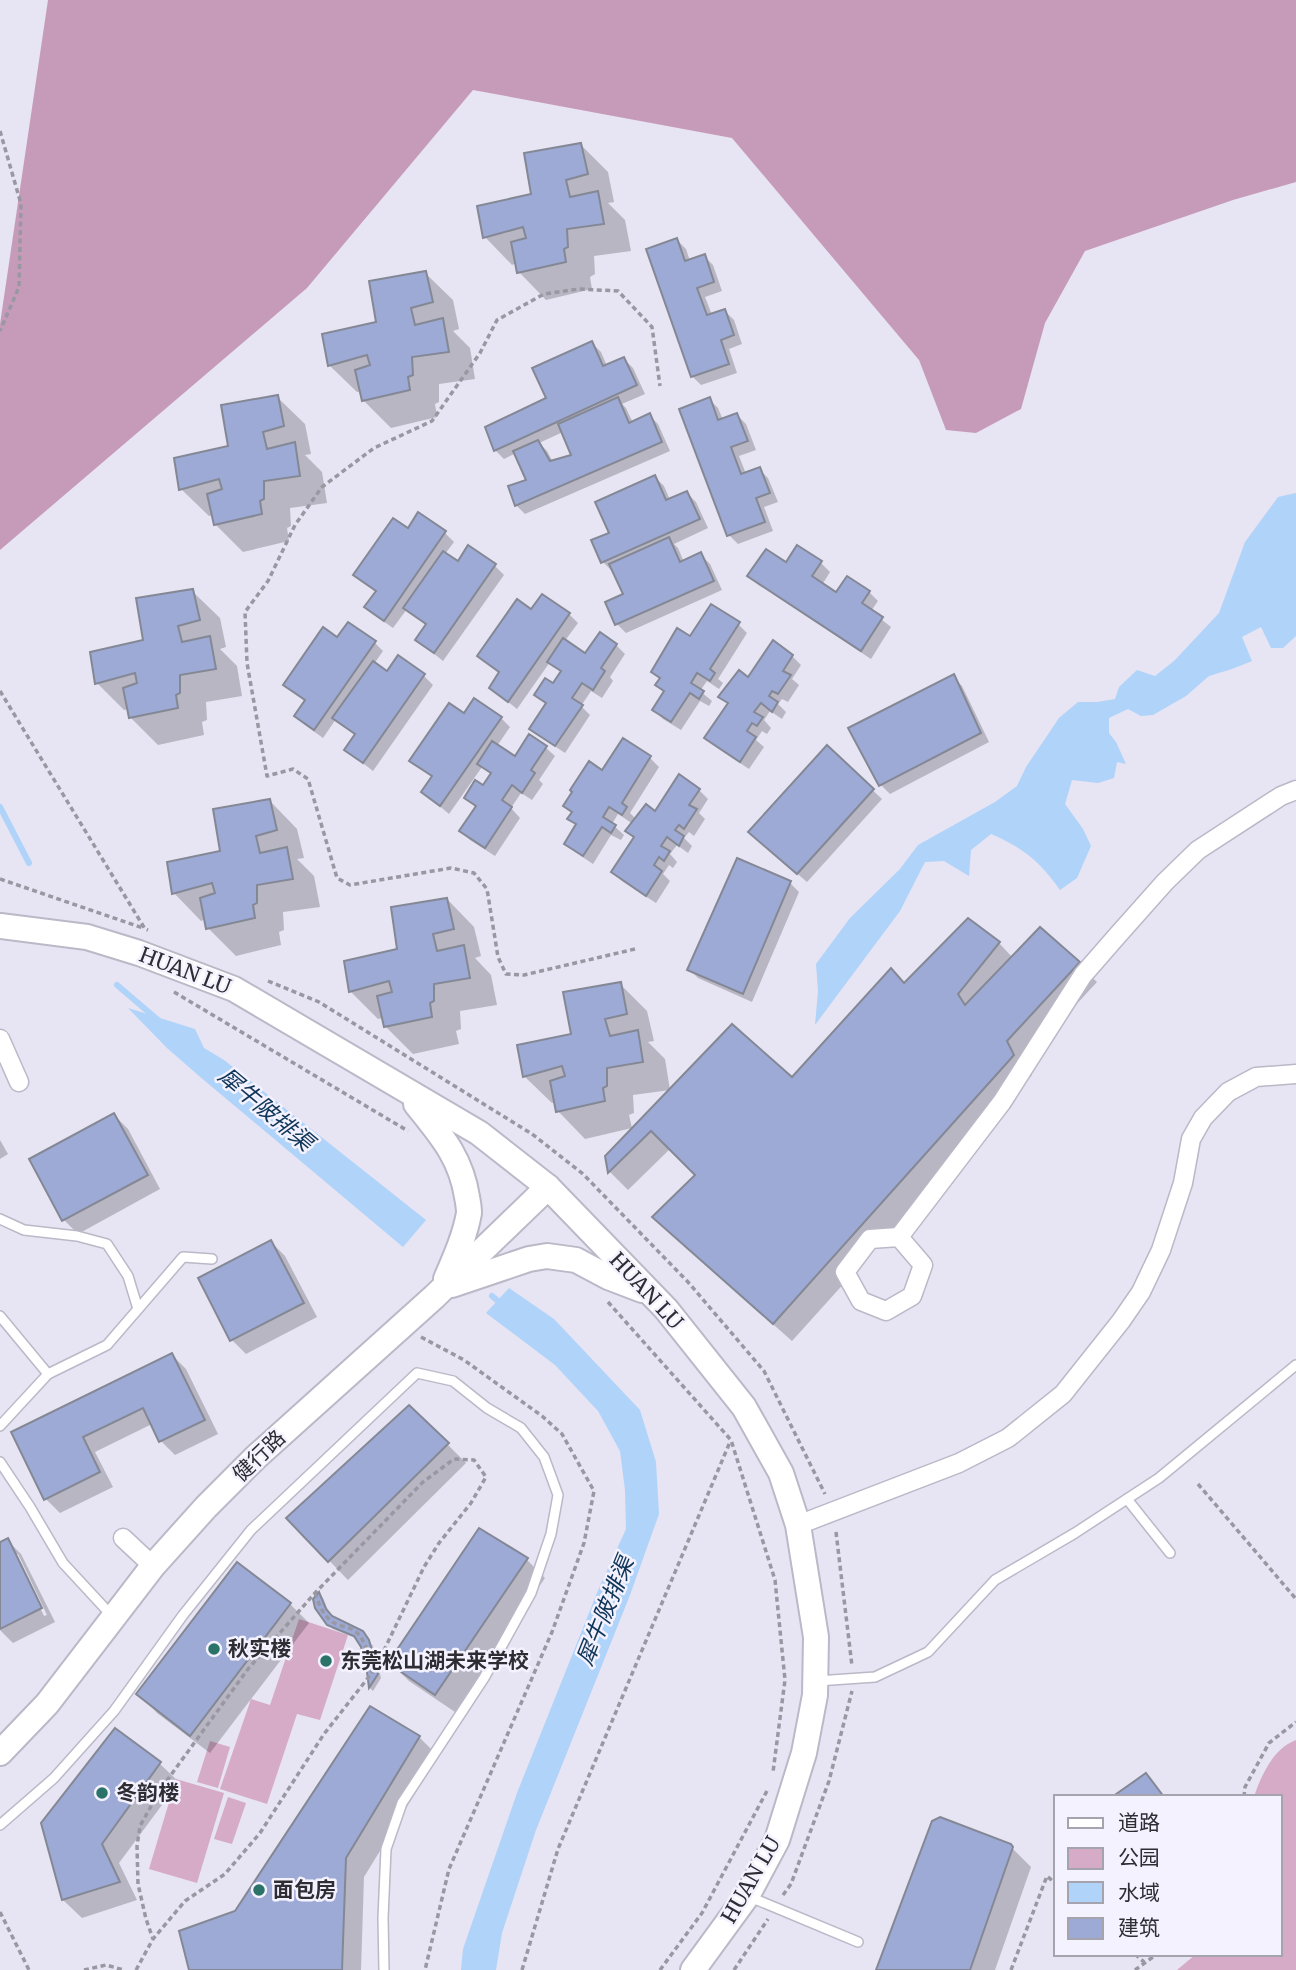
<svg xmlns="http://www.w3.org/2000/svg" width="1296" height="1970" viewBox="0 0 1296 1970" font-family="Merriweather,'Noto Sans SC',serif">
<rect width="100%" height="100%" fill="#e7e4f3"/>
<g fill="#d5abc7">
<path d="M299 1619 348 1635 320 1720 297 1714 267 1804 220 1789 251 1699 270 1705Z"/>
<path d="M1296 1740V1970H1177L1196 1954H1280V1797H1254C1261 1775 1274 1748 1296 1740Z"/>
<path d="M210 1741 230 1747 218 1788 197 1782Z"/>
<path d="M176 1779 224 1793 197 1883 149 1869Z"/>
<path d="M228 1797 246 1803 232 1844 214 1839Z"/>
</g>
<path fill="#c69bb9" d="M48 0H1296V182L1233 200 1085 251 1045 323 1021 409 976 433 946 430 919 360 732 138 473 90 307 288 0 550V324Z"/>
<g fill="#b0d3f9">
<path d="M1296 493V636L1283 648H1271L1261 627 1242 637 1252 661 1232 669 1209 676 1186 696 1153 715 1141 716 1128 709 1109 718V733L1116 742 1126 764 1117 762 1114 778 1098 783 1072 780 1065 804 1083 829 1091 846 1077 878 1060 890C1040 862 1024 848 991 834L971 850 969 876 944 861 925 862 900 911 815 1025 818 991 816 964 850 918 900 869 918 845 995 802 1017 786 1026 767 1059 718 1078 702H1097L1115 699 1119 687 1137 670 1155 676 1174 661 1219 613 1245 542 1278 497Z"/>
<path d="M128 1008 195 1029 204 1048 224 1060 426 1220 403 1247 199 1076 167 1048Z"/>
<path d="M509 1288 554 1319 640 1410 656 1462 659 1514 630 1595 536 1830 502 1933 496 1970H461L463 1949 517 1793 599 1588 626 1529 625 1490 620 1451 598 1411 555 1365 486 1313Z"/>
</g>
<g fill="#0003" fill-rule="evenodd">
<path d="M581 145 608 172 614 202 608 203 625 220 631 251 594 256 595 274 590 277 592 289 546 300 519 272 517 263 512 265 485 237 533 196Z"/>
<path d="M677 240 686 249 690 261 704 256 713 265 722 291 705 297 712 315 725 311 734 320 742 344 729 349 737 373 701 385 692 376Z"/>
<path d="M425 273 453 300 459 329 453 331 470 348 475 379 439 384V402L435 404 437 417 391 428 363 400 362 391 357 392 329 365 378 324Z"/>
<path d="M592 343 601 352 607 366 624 359 633 368 645 394 622 404 626 408 633 423 649 415 658 424 670 451 525 514 516 505 528 481 516 453 504 459 495 450 548 399ZM563 432 574 456 553 462 547 451 539 443Z"/>
<path d="M277 397 305 424 311 454 305 455 322 472 327 503 290 508 291 526 287 528 289 541 243 552 215 524 213 515 209 516 181 489 230 448Z"/>
<path d="M709 399 718 408 723 420 737 415 746 424 756 450 739 456 746 474 759 469 768 478 778 502 764 507 773 531 738 544 729 535Z"/>
<path d="M655 477 664 486 670 500 687 493 696 502 708 528 674 544 678 548 684 562 701 555 710 564 722 590 626 633 617 624 625 595 614 570 612 571 603 562 594 541 611 533Z"/>
<path d="M408 530 445 533 454 542 445 554 458 563 469 548 495 566 504 575 443 661 417 640 427 625 407 609 393 628 376 616 367 607 384 594 363 580V583L355 575Z"/>
<path d="M798 548 821 563 830 572 822 585 837 594 869 592 878 601 871 611 891 627 871 659 759 585 750 576 786 565Z"/>
<path d="M192 591 220 618 226 647 220 649 237 666 242 696 206 702 207 720 202 722 204 735 158 745 131 718 129 709 124 710 97 683 145 642Z"/>
<path d="M532 611 569 614 578 623 564 642 586 656 616 645 625 654 610 677 613 681 602 698 591 691 581 706 590 715 565 753 541 737 532 728 547 705 536 695 553 685 562 673 550 662 517 709 491 688 501 674 479 656Z"/>
<path d="M738 624 747 633 718 679 723 683 719 689 707 681 700 691 712 701 709 706 700 701 681 730 663 719 654 710 665 692 661 680 653 672 691 638Z"/>
<path d="M338 640 374 642 383 651 374 664 387 673 398 658 424 676 433 685 373 771 346 750 356 736 336 719 323 738 305 725 296 716 306 702 285 684Z"/>
<path d="M792 656 801 665 792 679 799 685 788 702 782 699 778 704 786 712 782 719 770 711 764 720 771 728 767 734 762 731 756 740 764 747 749 769 716 747 707 738 728 705 721 697Z"/>
<path d="M953 677 962 686 989 742 890 794 881 785Z"/>
<path d="M464 716 501 718 510 727 497 746 515 758 546 748 555 756 539 780 543 784 532 800 521 793 511 808 520 818 495 856 470 840 461 831 477 808 466 797 483 788 492 775 482 767 449 814 423 792 433 778 411 760Z"/>
<path d="M623 740 650 758 659 767 630 813 636 819 655 814 699 790 708 799 699 813 705 819 694 836 689 832 684 838 692 846 688 853 677 845 670 854 677 862 673 868 669 865 663 874 670 881 656 903 622 881 613 872 635 839 627 831 633 824 618 814 612 824 624 835 621 840 611 835 593 864 575 852 566 843 577 826 570 818 573 813 565 806 603 772Z"/>
<path d="M827 747 882 799 807 882 759 841Z"/>
<path d="M270 801 297 829 304 858 297 859 314 876 320 907 283 912 284 930 279 932 281 945 236 956 208 928 206 919 201 921 174 893 222 852Z"/>
<path d="M738 860 790 883 799 892 752 1002 698 978 689 969Z"/>
<path d="M447 899 474 927 481 956 475 958 491 975 497 1005 460 1011 461 1029 456 1031 459 1044 413 1054 385 1026 383 1018 378 1019 351 992 346 962 399 950Z"/>
<path d="M1040 929 1097 982 1025 1060 1032 1075 792 1341 673 1236 654 1217 698 1175 671 1148 628 1190 610 1172 607 1156 733 1027 792 1079 905 985 999 943 1013 958Z"/>
<path d="M620 984 647 1011 654 1041 648 1042 665 1059 670 1090 633 1095 634 1113 629 1115 632 1128 585 1139 558 1111 556 1102 552 1103 524 1076 573 1035Z"/>
<path d="M114 1115 128 1129 160 1189 78 1234 64 1220 31 1160Z"/>
<path d="M0 1140 8 1154 0 1159Z"/>
<path d="M271 1242 285 1256 317 1317 246 1354 232 1340 200 1279Z"/>
<path d="M172 1355 186 1369 218 1434 175 1455 161 1441 152 1424 95 1452 113 1487 60 1513 46 1499 14 1433Z"/>
<path d="M447 1444 466 1463 348 1580 288 1518Z"/>
<path d="M7 1540 21 1554 55 1622 13 1643 0 1630V1544ZM14 1554H18L47 1615 44 1616Z"/>
<path d="M527 1560 545 1578 455 1712 409 1681 390 1662Z"/>
<path d="M320 1594 323 1598 330 1615 366 1637 373 1646 381 1678 373 1691 370 1688 367 1663 362 1646 358 1639 333 1629 328 1624Z"/>
<path d="M290 1604 309 1623 210 1753 157 1713 139 1694Z"/>
<path d="M115 1731 160 1764 179 1782 119 1863 137 1900 82 1918 63 1900Z"/>
<path d="M419 1737 438 1756 364 1877 361 1970H191L236 1913Z"/>
<path d="M1010 1846 1031 1867 995 1970H878Z"/>
</g>
<g fill="none" stroke-linecap="round" stroke-linejoin="round">
<g stroke="#b0d3f9" stroke-width="6">
<path d="M0 807 29 863"/>
<path d="M117 985 158 1020"/>
<path d="M492 1296 504 1306"/>
</g>
</g>
<g fill="#9daad6" stroke="#848895" stroke-width="2">
<path d="M581 143 588 174 566 180 570 197 598 191 604 224 567 229 568 247 564 249 566 262 517 273 511 242 526 238 523 227 483 238 477 206 531 194 524 153Z"/>
<path d="M677 238 685 261 705 254 714 282 697 288 707 315 725 309 734 335 721 340 729 364 691 377 646 249Z"/>
<path d="M426 271 433 302 411 308 415 325 443 318 449 352 412 357 413 375 408 377 410 390 362 401 355 370 370 365 367 355 328 366 322 334 376 322 369 281Z"/>
<path d="M592 341 603 366 624 357 637 385 494 451 485 427 546 398 532 368Z"/>
<path d="M278 395 284 426 263 432 267 449 295 442 300 476 264 481V499L260 501 262 514 214 525 207 494 222 489 219 479 179 490 174 458 228 446 221 405Z"/>
<path d="M618 397 629 423 650 413 662 442 515 506 508 486 526 480 513 451 538 440 550 461 571 455 558 424Z"/>
<path d="M710 397 718 420 737 413 748 441 731 447 741 474 760 467 770 493 756 498 765 522 727 536 679 409Z"/>
<path d="M655 475 666 500 687 491 700 519 601 563 591 540 609 533 595 502Z"/>
<path d="M418 512 446 531 384 621 364 607 376 591 353 575 393 518 408 528Z"/>
<path d="M669 537 680 562 701 552 714 581 615 625 605 602 623 594 609 564Z"/>
<path d="M468 545 496 564 434 653 415 640 426 624 403 608 443 551 458 561Z"/>
<path d="M797 545 822 561 812 576 836 592 847 576 870 591 862 603 883 617 861 651 747 576 766 549 786 562Z"/>
<path d="M193 589 200 620 178 626 182 642 210 636 216 669 180 675V693L176 695 178 708 129 718 123 688 137 683 135 673 95 684 90 652 143 640 136 598Z"/>
<path d="M542 594 570 613 508 702 489 688 499 672 477 656 517 599 531 609Z"/>
<path d="M711 604 740 622 710 669 715 673 710 681 697 673 691 683 704 691 699 699 690 693 671 722 652 710 664 691 655 685 660 678 651 672 677 628 690 636Z"/>
<path d="M348 622 376 641 314 730 294 716 305 700 283 685 323 627 337 637Z"/>
<path d="M600 632 617 644 601 668 605 671 593 690 582 683 572 698 583 705 555 746 529 729 546 703 534 695 545 678 553 683 561 671 547 662 563 638 585 653Z"/>
<path d="M773 640 793 655 783 671 791 675 778 694 772 691 769 696 778 702 772 712 761 703 754 712 763 717 757 726 752 723 747 731 756 737 740 762 704 738 728 703 718 697 739 670 748 677Z"/>
<path d="M398 655 425 674 363 763 344 750 355 734 332 718 373 661 387 671Z"/>
<path d="M954 674 981 733 879 786 848 728Z"/>
<path d="M474 698 502 717 440 806 421 792 432 776 409 761 449 703 464 713Z"/>
<path d="M529 734 547 746 531 770 535 773 522 793 512 785 502 800 512 807 485 848 459 831 476 806 464 798 475 780 483 785 491 773 477 764 492 741 515 756Z"/>
<path d="M623 738 651 756 622 803 627 807 622 815 609 807 603 817 616 825 611 833 602 827 583 856 564 844 576 824 567 819 572 812 563 806 572 792 570 790 589 761 602 770Z"/>
<path d="M827 745 874 789 797 874 748 832Z"/>
<path d="M679 774 700 789 689 805 697 809 684 829 679 825 675 830 684 836 679 846 667 837 661 846 670 851 664 861 659 857 654 865 662 871 646 896 611 872 634 837 625 831 646 804 655 811Z"/>
<path d="M270 799 277 830 256 836 260 853 287 847 293 879 257 885V903L253 905 255 918 206 929 200 898 215 893 212 883 172 894 167 862 220 851 213 809Z"/>
<path d="M737 858 791 881 743 994 687 970Z"/>
<path d="M447 898 454 929 433 934 437 951 464 945 470 978 434 984V1001L430 1003 432 1017 384 1027 377 996 392 992 389 981 349 992 344 961 397 949 391 907Z"/>
<path d="M968 918 1000 942 958 994 965 1005 1040 927 1080 962 1007 1041 1014 1055 773 1324 652 1217 695 1175 651 1131 608 1173 605 1156 732 1024 792 1077 891 968 904 983Z"/>
<path d="M621 982 627 1014 605 1019 610 1036 638 1030 643 1062 607 1068V1086L603 1088 605 1101 556 1112 550 1081 565 1076 562 1066 523 1077 517 1045 571 1034 563 992Z"/>
<path d="M114 1113 148 1175 62 1221 29 1159Z"/>
<path d="M271 1240 304 1303 230 1341 198 1278Z"/>
<path d="M172 1353 205 1420 159 1442 143 1408 83 1437 100 1472 44 1500 11 1432Z"/>
<path d="M409 1405 449 1443 328 1562 286 1518Z"/>
<path d="M479 1528 528 1558 435 1695 388 1663Z"/>
<path d="M8 1538 42 1608 0 1629V1542Z"/>
<path d="M237 1562 291 1603 190 1736 136 1694Z"/>
<path d="M319 1592 326 1609 332 1616 363 1631 369 1640 378 1674 369 1688 366 1664 361 1647 354 1636 327 1625 315 1608 313 1599Z"/>
<path d="M370 1706 420 1736 346 1858 342 1970H189L179 1931 235 1911Z"/>
<path d="M115 1728 161 1762 102 1844 120 1882 62 1900 41 1823Z"/>
<path d="M1146 1773 1164 1797H1112Z"/>
<path d="M940 1817 1011 1844 1013 1847 970 1970H876L932 1821Z"/>
</g>
<g fill="none" stroke-linecap="round" stroke-linejoin="round">
<defs>
<g id="lane">
<path d="M0 1219 24 1230 77 1236 107 1244 128 1276 138 1309"/>
<path d="M0 1316 48 1374 0 1426"/>
<path d="M48 1374 107 1345 183 1257 212 1259"/>
<path d="M0 1462 30 1507 63 1563 112 1616"/>
<path d="M1127 1499 1170 1553"/>
<path d="M817 1681 875 1677 928 1652 995 1580 1075 1533 1159 1478 1296 1365"/>
<path d="M0 1825 54 1778 114 1711 183 1615 251 1530 417 1373 453 1381 487 1408 521 1428 544 1457 558 1495 551 1534 531 1593 484 1678 402 1803 386 1849 383 1918 384 1970"/>
<path d="M750 1897 858 1942"/>
</g>
<g id="street">
<path d="M0 1039 19 1082"/>
<path d="M899 1237 1002 1102 1083 975 1117 936 1165 882 1198 850 1281 796 1296 790"/>
<path d="M899 1237 923 1265 912 1296 886 1311 861 1301 845 1272 870 1239Z"/>
<path d="M798 1525 959 1463 1008 1438 1063 1394 1121 1321 1141 1292 1161 1250 1183 1183 1191 1139 1203 1118 1228 1092 1256 1077 1296 1074"/>
<path d="M123 1538 153 1566"/>
</g>
<g id="secondary">
<path d="M0 926 87 937 139 953 234 989 479 1133 548 1187 666 1309 744 1407 781 1473 798 1525 816 1637 815 1695 804 1753 777 1840 747 1896 693 1970"/>
<path d="M416 1104C440 1134 461 1157 467 1197 468 1202 469 1207 469 1213 465 1236 455 1258 446 1279"/>
<path d="M452 1285 529 1259 547 1256 576 1260 608 1277 642 1290"/>
<path d="M0 1753 47 1704 153 1566 206 1507 256 1457 434 1297 548 1187"/>
</g>
</defs>
<use href="#lane" stroke="#bbb8c7" stroke-width="12"/>
<use href="#street" stroke="#bbb8c7" stroke-width="21"/>
<use href="#secondary" stroke="#bbb8c7" stroke-width="28"/>
<g stroke="#9997a2" stroke-width="3.5" stroke-dasharray="5 3.5" stroke-linecap="butt">
<path d="M0 131 21 204 19 287 0 331"/>
<path d="M0 691 145 929 148 930"/>
<path d="M0 879 143 928"/>
<path d="M635 949 524 975 506 974 498 957 487 889 474 873 451 868 350 885 337 878 308 779 293 769 267 776 247 663 245 612 268 581 295 525 322 487 374 448 432 421 480 353 497 320 544 294 579 289 618 291 652 327 660 386"/>
<path d="M268 981 319 1002 532 1134 583 1174 688 1282 764 1371 825 1494"/>
<path d="M174 992 408 1131"/>
<path d="M608 1302 731 1440 775 1580 785 1680 773 1772"/>
<path d="M421 1337 464 1360 542 1416 562 1434 594 1491 584 1543 552 1632 449 1869 425 1970"/>
<path d="M1198 1484 1296 1599"/>
<path d="M836 1532 852 1666"/>
<path d="M315 1593C319 1605 324 1618 336 1624 341 1626 347 1627 352 1629 366 1637 370 1659 372 1673"/>
<path d="M1244 1797 1245 1787 1269 1743 1296 1722"/>
<path d="M783 1895 791 1884 829 1781 852 1691"/>
<path d="M0 1912 29 1970"/>
<path d="M1135 1954 1144 1962"/>
<path d="M84 1970 106 1965 124 1970"/>
<path d="M136 1970 153 1939 185 1901 225 1874 260 1833 324 1734 375 1669 424 1567 439 1543 471 1503 486 1477 474 1460 454 1459 423 1482 315 1593 248 1669 160 1790 140 1826 137 1846 138 1884 146 1919 153 1939"/>
<path d="M522 1970 558 1849 730 1442"/>
<path d="M660 1970 702 1913 768 1789"/>
<path d="M734 1970 768 1919"/>
<path d="M1011 1970 1047 1876 1056 1884"/>
<path d="M1135 1970 1157 1954"/>
</g>
<use href="#lane" stroke="#fff" stroke-width="9"/>
<use href="#street" stroke="#fff" stroke-width="18"/>
<use href="#secondary" stroke="#fff" stroke-width="24"/>
</g>
<g fill="#2b7269" stroke="#f4f2fe" stroke-width="2.5">
<circle cx="214" cy="1649" r="7"/>
<circle cx="326" cy="1661" r="7"/>
<circle cx="102" cy="1793" r="7"/>
<circle cx="259" cy="1890" r="7"/>
</g>
<g text-anchor="middle" stroke-width="5" stroke-linejoin="round" paint-order="stroke">
<g font-size="21" fill="#2e2d33" stroke="#f4f2fe">
<text transform="translate(185 971) rotate(21)" y="7">HUAN LU</text>
<text transform="translate(646 1291) rotate(47)" y="7">HUAN LU</text>
<text transform="translate(259 1456) rotate(-44)" y="7">健行路</text>
<text transform="translate(751 1880) rotate(-60)" y="7">HUAN LU</text>
</g>
<g font-size="21" font-weight="bold" fill="#2e2d33" stroke="#f4f2fe" text-anchor="start">
<text x="228" y="1656">秋实楼</text>
<text x="340" y="1668">东莞松山湖未来学校</text>
<text x="116" y="1800">冬韵楼</text>
<text x="273" y="1897">面包房</text>
</g>
<g font-size="23" font-style="italic" fill="#0f3558" stroke="#f4f2fe">
<text transform="translate(266 1109) rotate(40)" y="8">犀牛陂排渠</text>
<text transform="translate(605 1611) rotate(-68)" y="8">犀牛陂排渠</text>
</g>
</g>
<rect x="1054" y="1795" width="228" height="161" fill="#f4f2fe" stroke="#a5a3ad" stroke-width="2"/>
<rect x="1068" y="1818" width="35" height="10" fill="#ffffff" stroke="#a5a3ad" stroke-width="2"/>
<text x="1118" y="1830" font-size="21" fill="#2e2d33">道路</text>
<rect x="1068" y="1848" width="35" height="21" fill="#d5abc7" stroke="#a5a3ad" stroke-width="2"/>
<text x="1118" y="1865" font-size="21" fill="#2e2d33">公园</text>
<rect x="1068" y="1882" width="35" height="21" fill="#b0d3f9" stroke="#a5a3ad" stroke-width="2"/>
<text x="1118" y="1900" font-size="21" fill="#2e2d33">水域</text>
<rect x="1068" y="1918" width="35" height="21" fill="#9daad6" stroke="#a5a3ad" stroke-width="2"/>
<text x="1118" y="1935" font-size="21" fill="#2e2d33">建筑</text>
</svg>
